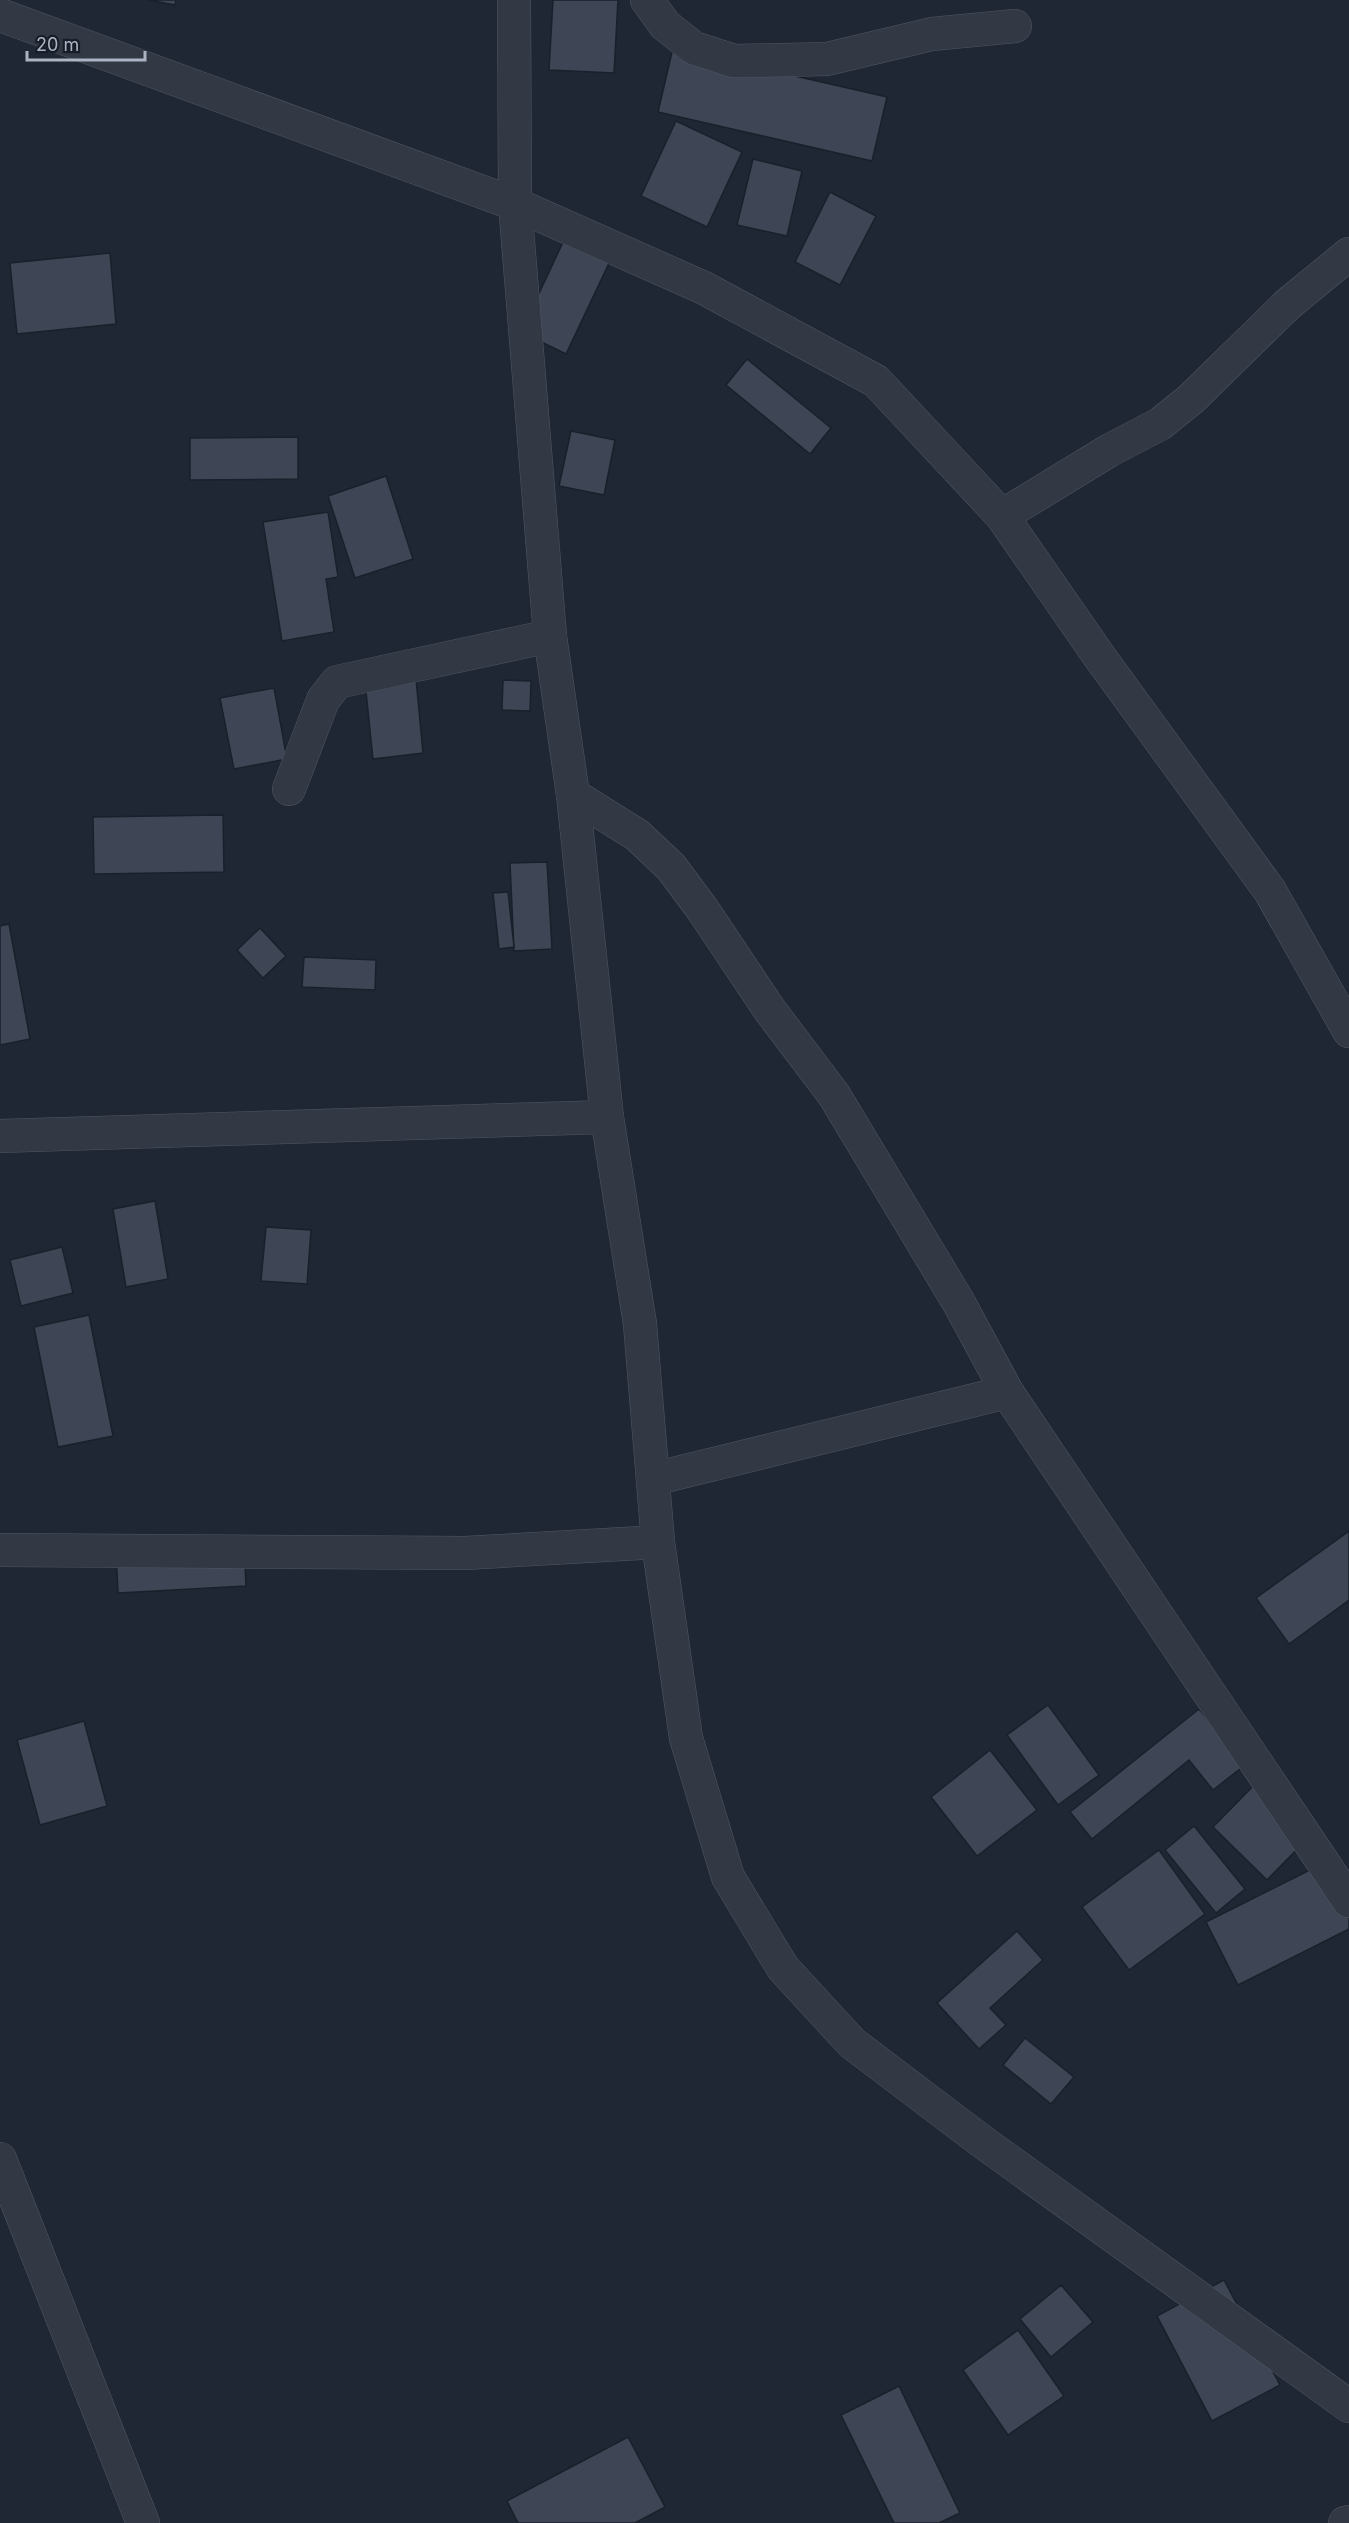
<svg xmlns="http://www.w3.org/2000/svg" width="1349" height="2523" viewBox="0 0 1349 2523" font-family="Inter,sans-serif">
<rect width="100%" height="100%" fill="#1f2734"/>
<g fill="#3e4655" stroke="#1a202b" stroke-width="1.5">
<path d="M149 0H176L175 5Z"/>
<path d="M553 0H618L614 73 549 70Z"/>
<path d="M673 48 887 97 872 161 658 112Z"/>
<path d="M676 121 742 152 707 227 641 196Z"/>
<path d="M753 159 802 171 787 236 737 225Z"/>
<path d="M830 192 876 216 840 285 795 262Z"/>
<path d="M564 240 610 261 566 354 521 332Z"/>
<path d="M110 253 116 324 17 334 10 263Z"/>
<path d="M747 359 831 428 810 454 726 385Z"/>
<path d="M571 431 615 440 604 495 559 486Z"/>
<path d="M298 437V479L190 480V438Z"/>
<path d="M386 476 413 559 355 578 328 496Z"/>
<path d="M328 512 338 577 326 579 334 632 282 641 263 522Z"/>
<path d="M414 658 423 753 373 759 363 663Z"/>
<path d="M503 680 531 681 530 711 502 710Z"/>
<path d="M274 688 287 759 234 769 220 698Z"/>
<path d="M223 815 224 872 94 874 93 817Z"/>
<path d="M547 862 552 949 514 951 510 863Z"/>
<path d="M508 892 514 947 499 949 493 893Z"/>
<path d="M9 924 30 1039 0 1045V926Z"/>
<path d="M260 928 286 956 263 978 237 950Z"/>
<path d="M304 957 376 960 375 990 302 987Z"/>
<path d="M155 1201 168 1279 126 1287 113 1209Z"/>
<path d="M266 1227 311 1230 307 1284 261 1281Z"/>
<path d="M62 1247 73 1293 21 1306 10 1260Z"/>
<path d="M89 1315 113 1436 58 1447 34 1327Z"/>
<path d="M1349 1531V1600L1289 1644 1256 1598Z"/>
<path d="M244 1544 246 1586 118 1593 116 1551Z"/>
<path d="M1048 1705 1099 1775 1058 1805 1007 1735Z"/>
<path d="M1199 1709 1245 1765 1213 1790 1189 1760 1092 1839 1070 1812Z"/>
<path d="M84 1721 107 1806 40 1825 17 1740Z"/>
<path d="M990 1750 1037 1810 977 1856 931 1797Z"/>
<path d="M1260 1779 1314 1832 1267 1880 1213 1827Z"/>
<path d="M1194 1826 1245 1889 1216 1913 1165 1850Z"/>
<path d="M1159 1850 1205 1914 1129 1970 1082 1907Z"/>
<path d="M1334 1858 1349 1888V1929L1238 1985 1206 1922Z"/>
<path d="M1017 1931 1043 1960 990 2008 1006 2025 979 2049 937 2003Z"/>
<path d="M1025 2038 1074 2077 1051 2104 1003 2065Z"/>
<path d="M1224 2280 1280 2385 1212 2421 1157 2316Z"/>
<path d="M1061 2285 1093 2322 1051 2357 1020 2319Z"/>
<path d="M1018 2330 1064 2396 1008 2435 963 2370Z"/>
<path d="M899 2386 960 2513 939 2523H894L841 2415Z"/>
<path d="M628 2437 665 2507 635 2523H518L507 2501Z"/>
</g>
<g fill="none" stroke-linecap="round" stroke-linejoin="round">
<defs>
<g id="minor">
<path d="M514 0 515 204 550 636 573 795 607 1117 640 1324 658 1542 686 1738 728 1877 783 1968 852 2043 980 2140 1349 2406"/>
<path d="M647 0 665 25 694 48 734 61 827 59 932 34 1015 26"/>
<path d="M0 15 515 204 704 288 876 381 1002 516 1099 656 1270 891 1349 1031"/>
<path d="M1002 516 1110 450 1160 424 1191 399 1288 304 1349 254"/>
<path d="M289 789 323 700 337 682 550 636"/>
<path d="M573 795 637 835 671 867 703 910 769 1009 834 1095 959 1303 1007 1392 1349 1901"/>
<path d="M0 1136 607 1117"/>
<path d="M653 1479 1007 1392"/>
<path d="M0 1550 465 1553 658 1542"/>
<path d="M0 2159 143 2523"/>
</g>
<path id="tertiary" d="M1345 2523 1349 2522"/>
</defs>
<use href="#minor" stroke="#505663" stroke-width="34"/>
<use href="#tertiary" stroke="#505663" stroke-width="34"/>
<use href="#minor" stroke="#333944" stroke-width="33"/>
<use href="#tertiary" stroke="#333944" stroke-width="33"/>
</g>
<path d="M27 51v9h118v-9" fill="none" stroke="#acb3c2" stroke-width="3"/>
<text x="36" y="51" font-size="18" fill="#acb3c2" stroke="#181e29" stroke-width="4.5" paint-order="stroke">20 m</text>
</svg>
